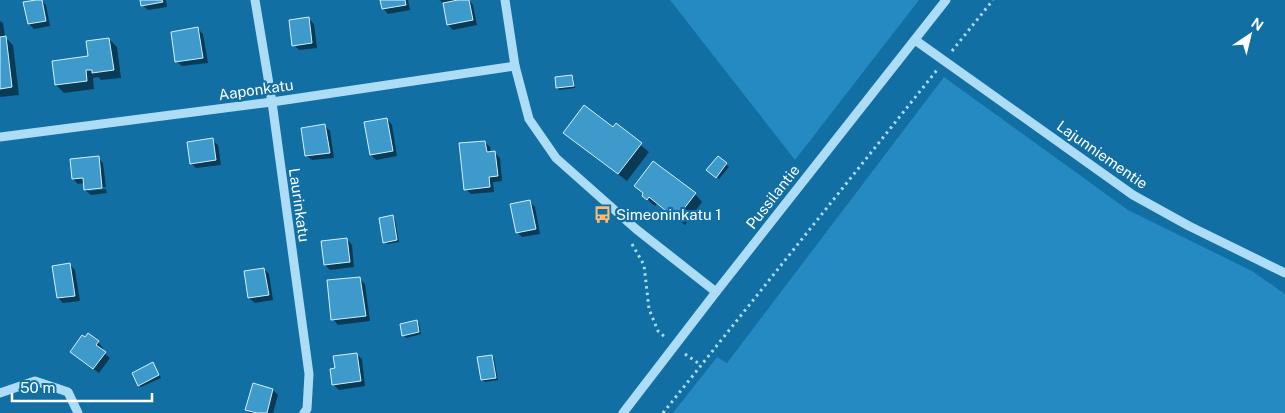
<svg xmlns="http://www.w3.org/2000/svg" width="1285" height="413" viewBox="0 0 1285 413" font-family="'Public Sans',sans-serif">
<rect width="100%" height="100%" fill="#116fa3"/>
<g fill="#248ac1">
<path d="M670 0H919L795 160Z"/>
<path d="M944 77 1128 210 1252 271 1285 294V413H673L717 357 727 363Z"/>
</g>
<g fill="#0007">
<path d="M41 0 46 5 50 26 34 29 29 24Z"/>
<path d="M142 0H166L167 7 148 10 142 5Z"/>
<path d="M381 0H408L410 10 388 14 383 8Z"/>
<path d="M439 0H469L473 5 477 25 453 30 448 25 444 3Z"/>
<path d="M309 19 314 24 317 48 299 50 294 45Z"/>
<path d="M0 21 3 23 5 36H4L13 45 19 95 0 97Z"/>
<path d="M198 29 203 34 208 63 182 66 176 61Z"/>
<path d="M109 39 117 47 121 78 101 80 98 77 93 78 94 89 64 93 56 85 53 62 89 57Z"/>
<path d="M572 77 574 79 575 88 559 90 557 87Z"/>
<path d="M387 119 392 125 397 156 376 160 371 155Z"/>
<path d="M324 125 330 131 334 158 312 160 306 155Z"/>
<path d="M616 125 649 152 627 181 573 140 565 133 613 129Z"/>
<path d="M212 140 218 145 221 165 196 168 191 163Z"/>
<path d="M485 142 490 147 491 153 494 152 500 158 502 181 493 182 494 192 471 194 466 189Z"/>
<path d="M718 157 729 167 719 179 710 173Z"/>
<path d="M98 158 103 163 106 187 88 189V191L106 189 107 193 91 195 85 190V183L78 184 73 179Z"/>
<path d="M636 186 695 194 702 202 685 225 657 204 655 206 651 203Z"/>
<path d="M530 202 535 207 540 234 522 237 517 232Z"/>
<path d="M393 217 395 219 399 242 387 244 384 242Z"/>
<path d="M347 239 352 245 354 267 330 270 325 265Z"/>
<path d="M70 265 75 270 80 301 63 303 58 298Z"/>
<path d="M264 269 269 274 273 300 255 303 249 298Z"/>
<path d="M359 278 365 284 370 321 338 325 333 319Z"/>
<path d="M417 321 419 324 421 334 406 338 403 335Z"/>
<path d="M98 342 103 348 101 350 110 358 99 373 71 352Z"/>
<path d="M356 354 362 359 365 386 339 390 333 384 336 369Z"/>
<path d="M492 356 494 358 498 380 485 382 482 380Z"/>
<path d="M153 364 161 378 141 387 139 385Z"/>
<path d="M254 385 273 390 278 395 273 413H250L247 409Z"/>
</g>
<g fill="#3e9acb" stroke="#d5f0fe">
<path d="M36 0H42L46 21 28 24 23 2Z"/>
<path d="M140 0H162L163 2 141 6Z"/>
<path d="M380 0H405L406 5 382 9Z"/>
<path d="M458 0H469L473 20 447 25 443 3Z"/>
<path d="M309 17 312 43 292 46 289 20Z"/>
<path d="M198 27 203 58 175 62 171 32Z"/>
<path d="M6 36 12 87 0 89V37Z"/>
<path d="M109 38 114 70 92 73V70H86L87 81 55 85 52 61 88 56 86 41Z"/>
<path d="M572 75 574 86 556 88 555 77Z"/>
<path d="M584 105 613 127 616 123 642 143 618 174 563 133Z"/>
<path d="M387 118 393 151 370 155 364 122Z"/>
<path d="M325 124 330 153 305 156 301 128Z"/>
<path d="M213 138 216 160 190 164 187 142Z"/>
<path d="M485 141 487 152 495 151 498 176 489 177 490 187 464 190 459 143Z"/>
<path d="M99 156 102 188 84 190 83 178 72 179 70 159Z"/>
<path d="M718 156 727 163 716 178 706 170Z"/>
<path d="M653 161 696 193 676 219 649 197 647 200 642 196 643 193 634 186Z"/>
<path d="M530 200 536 229 516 233 510 204Z"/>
<path d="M393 215 397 240 383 243 379 218Z"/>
<path d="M347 238 350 262 324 265 321 241Z"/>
<path d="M70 263 75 296 57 298 52 266Z"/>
<path d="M264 268 269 295 248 298 244 271Z"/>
<path d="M360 277 366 316 331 320 327 280Z"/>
<path d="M417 320 419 332 402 336 400 324Z"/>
<path d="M88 333 99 341 96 345 106 352 93 369 70 352 82 335 85 337Z"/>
<path d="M357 353 361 381 332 385 330 369 335 368 333 356Z"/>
<path d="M492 355 496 378 481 380 477 357Z"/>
<path d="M153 362 159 375 138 386 132 373Z"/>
<path d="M253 383 273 389 267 413H257L245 410Z"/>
</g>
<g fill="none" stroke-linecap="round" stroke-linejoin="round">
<g stroke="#acdcf6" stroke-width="3" stroke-dasharray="2.5 4" stroke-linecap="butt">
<path d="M952 51 993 0"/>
<path d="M632 244 644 265 649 309 658 331 665 337"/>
<path d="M685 354 701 365"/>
<path d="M663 413 937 70"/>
</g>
<g stroke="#acdcf6" stroke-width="9">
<path d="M255 0 272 102 309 374 307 409 304 413"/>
<path d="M505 0 515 66 529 119 556 158 636 229 716 292"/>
<path d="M915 40 1133 195 1189 226 1285 273"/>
<path d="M0 137 272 102 515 66"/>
<path d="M0 393 35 381 68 392 78 413"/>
<path d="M623 413 716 292 946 0"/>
</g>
</g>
<defs>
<symbol id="bus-bare" viewBox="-9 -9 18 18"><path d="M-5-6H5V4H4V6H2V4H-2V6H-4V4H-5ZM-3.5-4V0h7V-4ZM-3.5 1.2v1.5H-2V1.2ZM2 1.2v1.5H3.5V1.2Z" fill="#ffb970" stroke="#116fa3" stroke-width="2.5" paint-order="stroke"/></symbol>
</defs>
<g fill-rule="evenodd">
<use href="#bus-bare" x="590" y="202" width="25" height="25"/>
</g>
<g text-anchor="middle" stroke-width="4.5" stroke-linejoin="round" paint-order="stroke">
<g font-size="15" fill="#fff" stroke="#116fa3">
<text transform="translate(256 90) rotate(-8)" y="5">Aaponkatu</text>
<text transform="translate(1102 155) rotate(35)" y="5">Lajunniementie</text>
<text transform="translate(773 197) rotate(-52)" y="5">Pussilantie</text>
<text transform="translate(299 205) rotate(82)" y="5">Laurinkatu</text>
</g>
<g font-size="15" fill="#fff" stroke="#116fa3" text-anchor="start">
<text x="616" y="220">Simeoninkatu 1</text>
</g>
</g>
<g transform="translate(1250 35) rotate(35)" stroke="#116fa3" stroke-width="4" paint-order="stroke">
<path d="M0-4L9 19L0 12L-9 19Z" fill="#ffffff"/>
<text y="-8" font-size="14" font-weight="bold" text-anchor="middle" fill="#ffffff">N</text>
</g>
<path d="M12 393v8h140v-8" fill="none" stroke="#ffffff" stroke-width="2.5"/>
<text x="20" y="393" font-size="15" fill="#ffffff" stroke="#116fa3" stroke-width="4" paint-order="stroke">50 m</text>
</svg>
